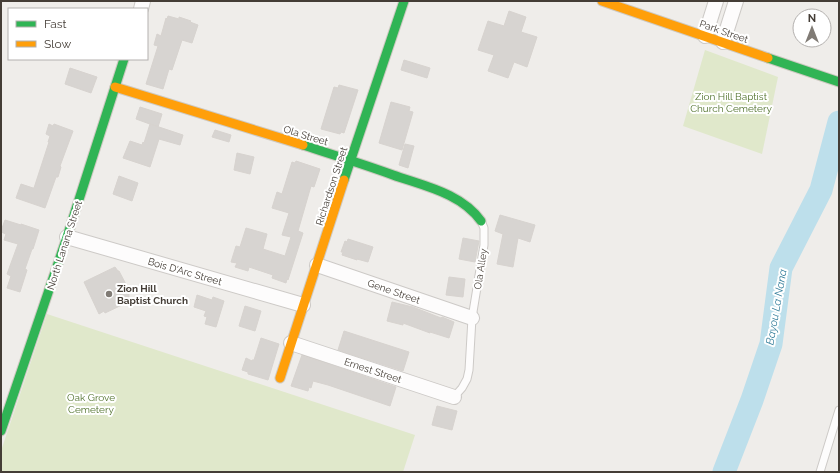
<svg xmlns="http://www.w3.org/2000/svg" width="840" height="473" viewBox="0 0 840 473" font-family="Raleway,sans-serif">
<rect width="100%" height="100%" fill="#efedea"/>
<g fill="#e0e8cb">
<path d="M705 50 778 77 762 154 683 126Z"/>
<path d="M47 314 415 435 403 472H1V451Z"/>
</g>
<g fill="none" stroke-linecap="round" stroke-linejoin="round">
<path stroke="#bddfeb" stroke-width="23" d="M724 472 752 400 771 344 781 268 821 190 839 122"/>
</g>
<g fill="#d7d4d1" stroke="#d7d3cf">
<path d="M509 11 526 17 521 32 537 37 527 67 514 62 508 78 488 71 494 55 478 50 488 21 504 26Z"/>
<path d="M168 16 179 19V17L191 21 190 22 198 25 192 43 182 40 172 70 169 69 163 89 146 84 158 46 154 45 157 34 161 36 166 18 167 19Z"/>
<path d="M404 60 430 68 427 78 401 70Z"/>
<path d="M70 68 97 77 91 93 65 84Z"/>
<path d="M339 85 358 90 344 133 341 132 340 134 321 129 334 87 338 88Z"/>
<path d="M391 102 410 107 409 111 413 112 402 150 379 143Z"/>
<path d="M140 107 162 114 158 127 136 119Z"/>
<path d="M49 124 53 126 54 124 73 131 60 166 61 167 58 177H56L45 208 16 198 21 184 33 188H34L49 142H48L50 136 46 134Z"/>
<path d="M150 124 183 135 180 145 159 139 150 167 123 158 130 141 142 145 143 142 144 143Z"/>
<path d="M215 130 231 135 229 142 212 137Z"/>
<path d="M405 144 414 146 408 168 399 165Z"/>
<path d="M237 153 254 157 250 174 234 170Z"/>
<path d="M296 161 320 169 314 187 311 186 298 231 303 233 288 280 287 279 286 283 272 278 273 275 249 267 248 271 235 267 237 263 231 262 236 246 240 247 246 228 267 234 263 249 285 256 291 237 282 235 289 213 272 208 277 192 282 194 292 162 295 163Z"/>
<path d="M119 176 138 183 132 201 113 194Z"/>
<path d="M500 215 535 225 530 242 518 238 513 267 497 264 503 234 495 231Z"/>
<path d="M5 220 21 225V224L39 230 33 249H32L25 269 27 270 20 292 7 288 11 276 7 274 18 244 4 240 6 234 1 232V231Z"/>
<path d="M463 238 479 241 475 262 459 259Z"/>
<path d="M348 239 373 247 368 262 357 259V260L342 255 343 252H341L345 241 347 242Z"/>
<path d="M115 267 118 271H119L129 290V298L124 304 105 313 104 311 99 314 84 282Z"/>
<path d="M449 277 465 279 463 297 446 295Z"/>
<path d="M197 295 212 300 213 297 224 301 216 327 205 324 207 317 204 316 206 311 194 307Z"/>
<path d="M392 302 413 307 441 318 442 317 454 322 449 338 430 332V333L403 323V325L387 321Z"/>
<path d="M245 306 261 311 255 331 239 326Z"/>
<path d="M344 331 409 352 403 371 338 350Z"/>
<path d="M261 338 279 344 268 380 248 374V372L242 370 246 358 252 361V360H254Z"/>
<path d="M302 355 396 387 390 406 328 385 313 381 311 388 309 387 308 391 291 386Z"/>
<path d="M437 406 457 411 452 430 432 425Z"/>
</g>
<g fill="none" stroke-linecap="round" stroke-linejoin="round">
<defs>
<g id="lane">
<path d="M454 397 462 388 467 379 469 370 472 318 484 245V228L481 221"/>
<path d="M820 472 839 410"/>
</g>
<g id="street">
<path d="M141 9 143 1"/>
<path d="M705 36 716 1"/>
<path d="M723 42 736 1"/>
<path d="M67 237 303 305"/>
<path d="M317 265 472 318"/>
<path d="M291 343 454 397"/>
</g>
<g id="fast">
<path d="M768 58 839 82"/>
<path d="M303 145C333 155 363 164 393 175 424 186 461 193 481 221"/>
<path d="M344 180 404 1"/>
<path d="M1 431 67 237 124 59"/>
</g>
<g id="slow">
<path d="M602 1 768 58"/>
<path d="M115 87 303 145"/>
<path d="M280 378 344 180"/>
</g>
</defs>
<use href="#lane" stroke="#cdcac7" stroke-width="9"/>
<use href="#street" stroke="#cdcac7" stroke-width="16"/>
<use href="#fast" stroke="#cec9c1" stroke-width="11"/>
<use href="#slow" stroke="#cec9c1" stroke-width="11"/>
<use href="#lane" stroke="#fdfcfc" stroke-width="7"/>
<use href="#street" stroke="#fdfcfc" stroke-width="14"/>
<use href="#fast" stroke="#30b455" stroke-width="9"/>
<use href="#slow" stroke="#ff9f0a" stroke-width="9"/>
</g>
<circle fill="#807b75" stroke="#fff" stroke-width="1.5" cx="109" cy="294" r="4"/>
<g text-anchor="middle" stroke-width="4" stroke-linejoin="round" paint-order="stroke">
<g font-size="10" fill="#443d36" stroke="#fff">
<text transform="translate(724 31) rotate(19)" y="4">Park Street</text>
<text transform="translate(306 135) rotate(17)" y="4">Ola Street</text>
<text transform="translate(331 186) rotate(-72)" y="4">Richardson Street</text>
<text transform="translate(64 245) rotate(-72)" y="4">North Lanana Street</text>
<text transform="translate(480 269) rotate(-81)" y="4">Ola Alley</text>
<text transform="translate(185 271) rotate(16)" y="4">Bois D'Arc Street</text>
<text transform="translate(394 291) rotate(19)" y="4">Gene Street</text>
<text transform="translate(373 370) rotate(18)" y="4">Ernest Street</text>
</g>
<g font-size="10" fill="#51722d" stroke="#fff">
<text x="731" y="100">Zion Hill Baptist<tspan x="731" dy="12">Church Cemetery</tspan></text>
<text x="91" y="401">Oak Grove<tspan x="91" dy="12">Cemetery</tspan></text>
</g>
<g font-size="10" font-weight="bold" fill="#443d36" stroke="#fff" text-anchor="start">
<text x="117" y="292">Zion Hill<tspan x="117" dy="12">Baptist Church</tspan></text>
</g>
<g font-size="11" font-style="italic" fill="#337d9a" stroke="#fff">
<text transform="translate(776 307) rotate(-80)" y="4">Bayou La Nana</text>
</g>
</g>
<rect width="840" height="473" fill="none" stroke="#443d36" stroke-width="4"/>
<rect x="8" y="8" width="140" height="52" fill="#ffffff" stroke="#b4b1af"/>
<rect x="16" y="21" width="20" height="6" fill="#30b455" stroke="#b4b1af"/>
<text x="44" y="28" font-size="12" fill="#443d36">Fast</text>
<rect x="16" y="41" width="20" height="6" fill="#ff9f0a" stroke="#b4b1af"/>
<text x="44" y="48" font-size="12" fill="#443d36">Slow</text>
<g transform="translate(812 28)"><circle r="19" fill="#ffffff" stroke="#b4b1af"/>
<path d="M0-3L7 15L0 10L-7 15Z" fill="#807b75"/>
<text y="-6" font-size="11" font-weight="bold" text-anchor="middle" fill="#443d36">N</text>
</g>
</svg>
